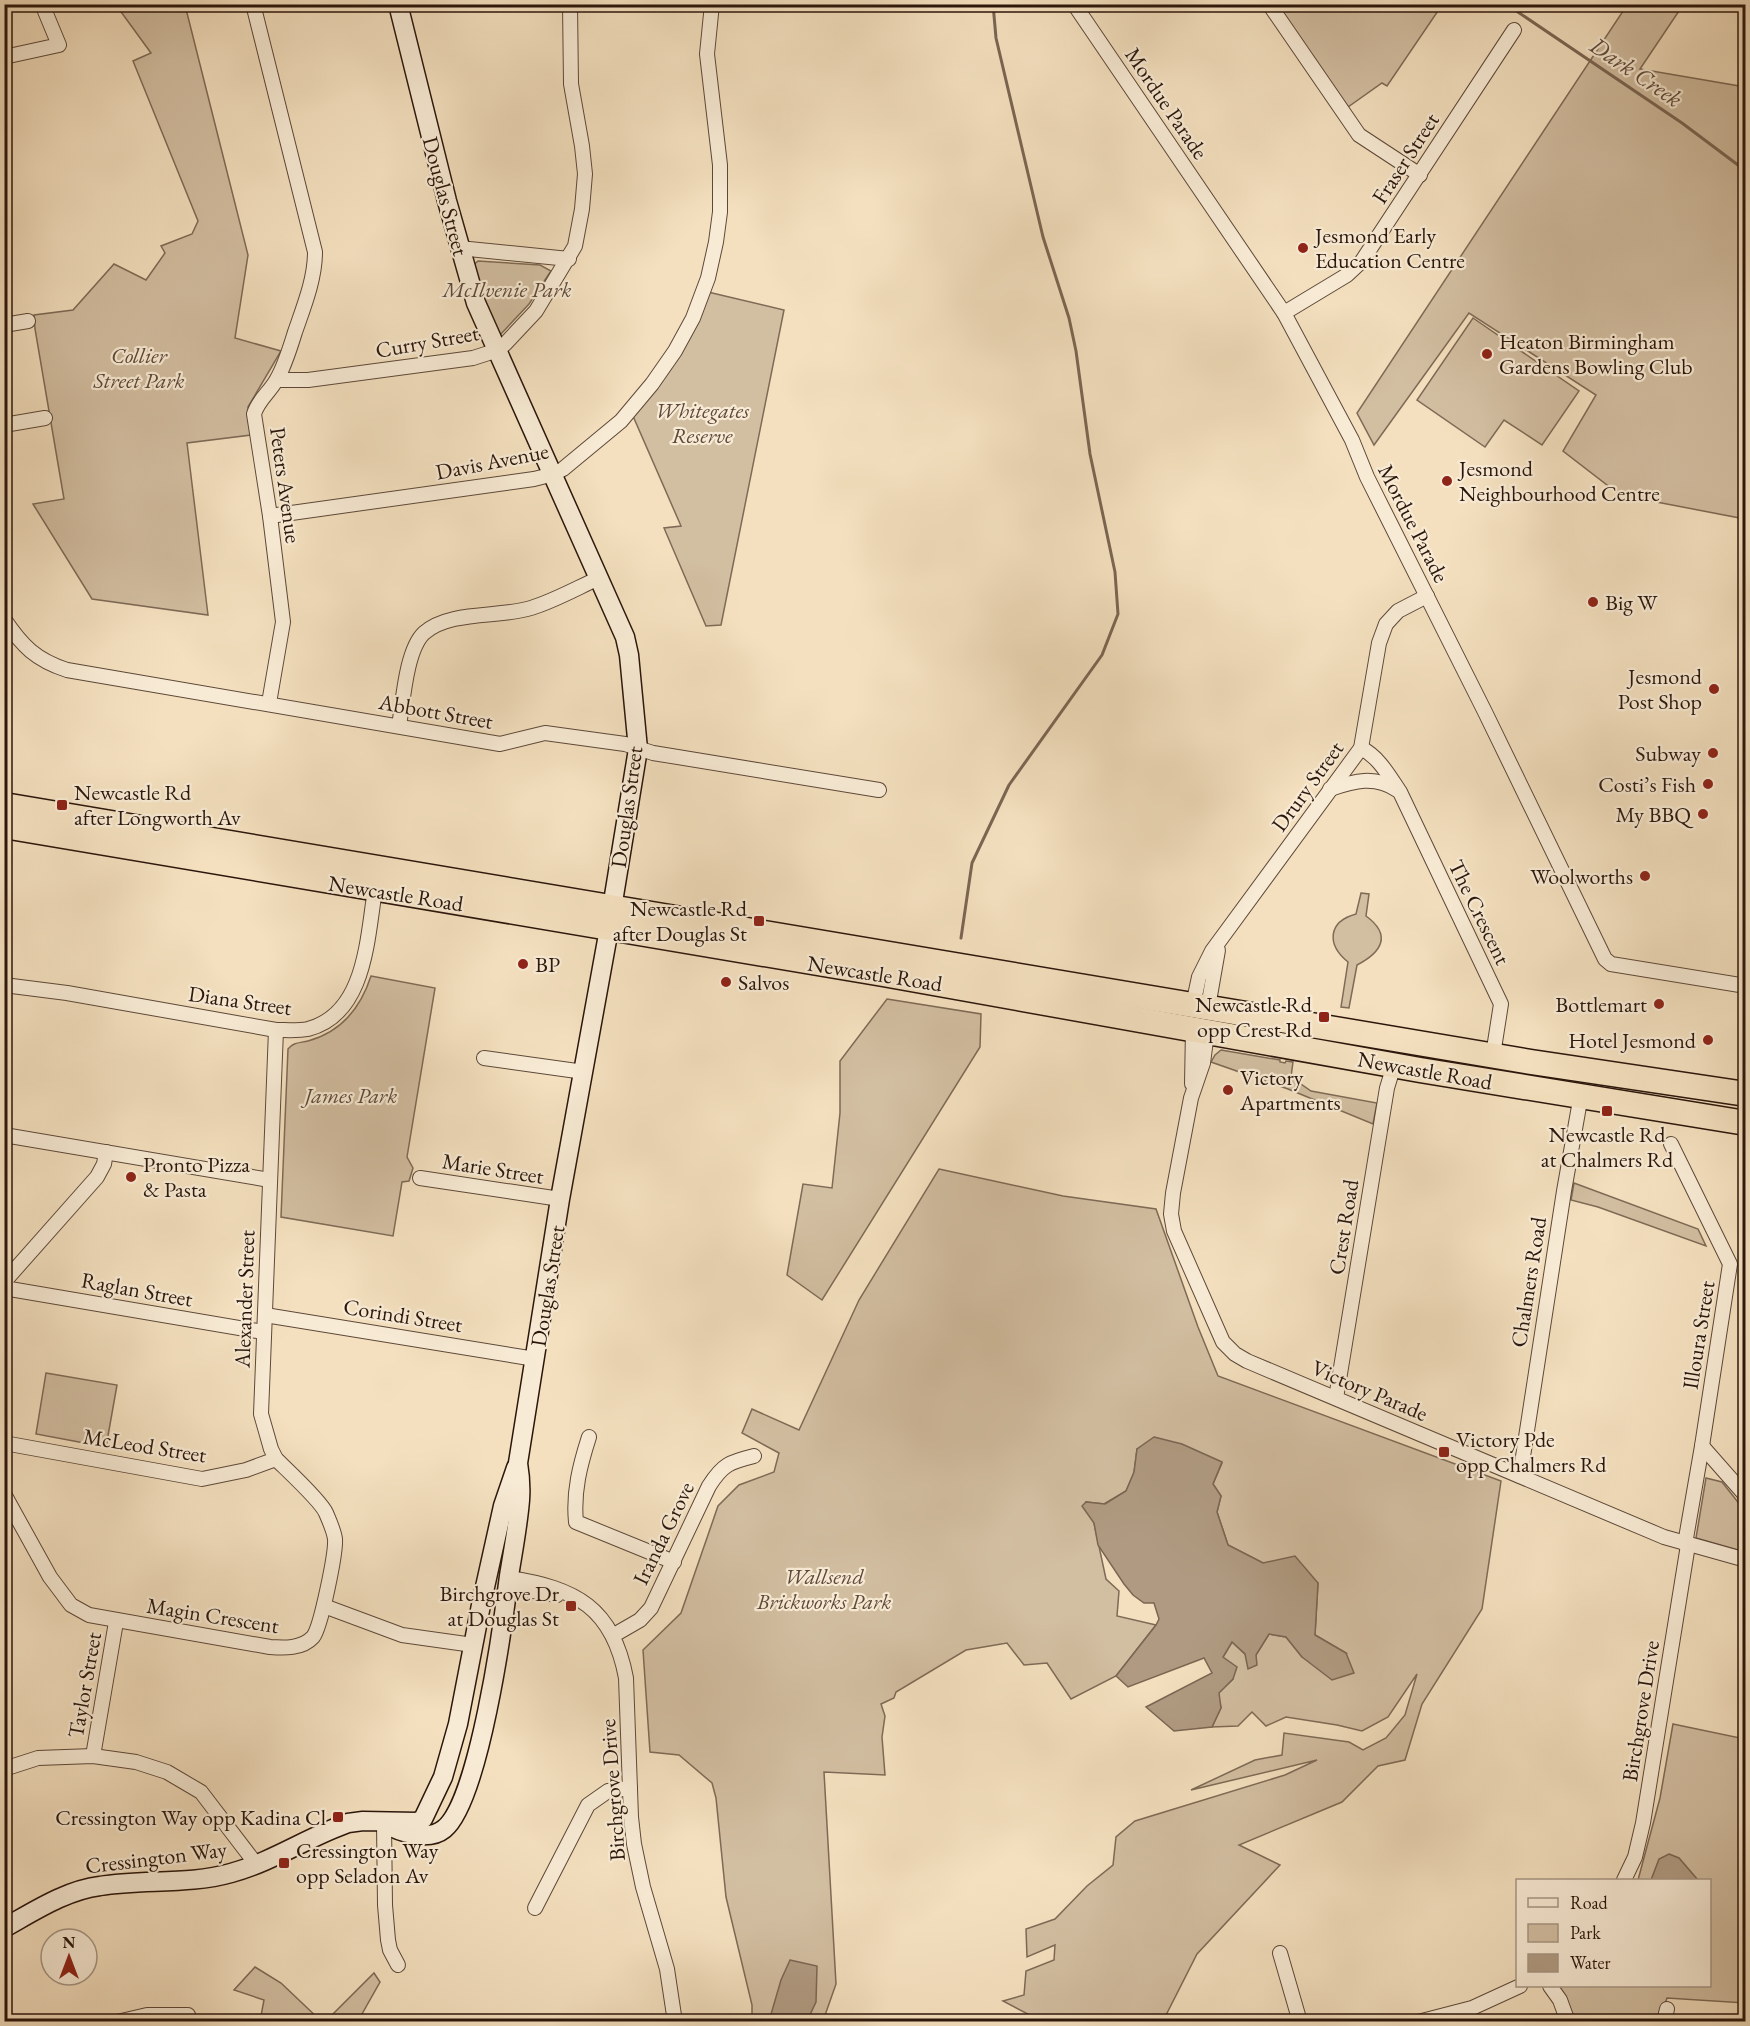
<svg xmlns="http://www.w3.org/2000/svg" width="1750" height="2026" viewBox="0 0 1750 2026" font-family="'EB Garamond',serif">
<rect width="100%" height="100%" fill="#f4e0bf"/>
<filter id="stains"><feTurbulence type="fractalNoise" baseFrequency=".00333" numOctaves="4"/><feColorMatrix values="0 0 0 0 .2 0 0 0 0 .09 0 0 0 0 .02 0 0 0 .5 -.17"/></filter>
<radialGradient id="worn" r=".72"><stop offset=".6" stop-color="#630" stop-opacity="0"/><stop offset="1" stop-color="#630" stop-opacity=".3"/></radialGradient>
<g fill="#d2bea1" stroke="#7e6a56" stroke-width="1.5">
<path d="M116 5H185L248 255 235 338 281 351 248 407 251 435 187 443 208 615 92 599 33 504 64 499 35 329 34 315 73 310 114 264 146 280 165 253 161 246 192 234 198 221 133 61 151 53Z"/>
<path d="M1277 5H1442L1387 86 1382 83 1348 107Z"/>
<path d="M1627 5H1683L1640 69 1745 87V519L1620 495 1563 451 1596 395 1469 313 1374 445 1357 413Z"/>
<path d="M478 261 540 265 551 271 529 304 500 335 470 268Z"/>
<path d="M708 292 784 310 721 625 706 626 664 528 681 526 633 416Z"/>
<path d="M1473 318 1579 391 1542 445 1504 420 1485 447 1417 400Z"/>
<path d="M1361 893 1369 894 1366 916C1392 935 1382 952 1357 965L1349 1008 1341 1007 1348 962C1327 945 1327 922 1356 914Z"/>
<path d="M371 976 435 988 407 1157 413 1168 409 1181 402 1182 393 1236 281 1217 288 1049C293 1042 300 1043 308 1041 341 1032 361 1007 371 976Z"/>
<path d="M887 999 981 1014 980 1047 822 1300 787 1275 803 1184 832 1188 840 1113V1061Z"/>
<path d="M1221 1050 1280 1060V1062L1285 1063 1286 1061 1293 1062 1291 1077 1311 1091 1377 1103 1373 1124 1288 1089 1211 1062 1215 1055Z"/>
<path d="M939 1169 1063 1196 1156 1209 1198 1327 1218 1376 1501 1481 1482 1609 1422 1704 1405 1760 1378 1766 1342 1802 1239 1845 1280 1865 1197 1954 1163 2021H1041L1003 2001 1024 1995 1026 1971 1054 1960 1055 1945 1027 1957 1026 1929 1055 1919 1087 1886 1113 1865 1116 1837 1135 1821 1285 1775 1317 1760 1191 1790 1255 1760 1282 1755 1284 1733 1349 1742 1363 1750 1386 1738 1405 1715 1417 1674 1388 1717 1362 1731 1337 1725 1286 1717 1266 1726 1252 1712 1238 1726 1212 1727 1221 1708 1218 1693 1233 1679 1223 1657 1232 1642 1245 1654 1256 1655 1269 1634 1286 1637 1302 1657 1346 1653 1315 1635 1318 1583 1263 1563 1228 1545 1217 1512 1221 1496 1213 1484 1222 1463 1137 1449 1134 1473 1126 1491 1104 1504 1086 1502 1094 1523 1106 1579 1119 1591 1117 1616 1156 1625 1116 1676 1071 1699 1047 1663 1024 1665 1007 1643 966 1650 896 1692 894 1698 881 1704 885 1716 882 1737 885 1775 824 1772 836 1984 823 2021H752V2005L726 1897 716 1798 712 1783 679 1755 650 1752 643 1650 681 1613 718 1506 739 1485 774 1472 779 1453 742 1433 752 1409 799 1430 859 1300Z"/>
<path d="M1574 1183 1698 1229 1706 1246 1598 1207 1571 1200Z"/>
<path d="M46 1373 117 1385 106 1447 36 1434Z"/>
<path d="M1706 1478 1722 1482 1745 1511V1552L1696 1538Z"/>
<path d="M1673 1724 1745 1739V2003L1667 1998 1659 2021H1571L1559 1986H1710V1880H1638L1660 1798Z"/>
<path d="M255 1967 281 1983 321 2021H260L264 2000 234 1990Z"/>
<path d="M374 1973 380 1982 358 2021H326Z"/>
</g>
<g fill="#b09b82" stroke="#7b6653" stroke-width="1.5">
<path d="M1154 1437 1182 1444 1222 1462 1213 1484 1221 1496 1217 1512 1228 1545 1263 1563 1295 1556 1318 1583 1315 1635 1346 1653 1354 1673 1332 1680 1302 1657 1286 1637 1269 1634 1256 1655 1257 1665 1248 1669 1245 1654 1232 1642 1223 1657 1237 1667 1233 1679 1219 1693 1221 1708 1212 1727 1174 1731 1146 1707 1212 1673 1204 1658 1128 1687 1116 1676 1156 1625 1159 1619 1154 1603H1144L1133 1595 1124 1584 1098 1545 1094 1523 1082 1506 1086 1502 1105 1504 1126 1491 1134 1472 1137 1449Z"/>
<path d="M1669 1854 1679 1858 1698 1880H1651L1659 1859Z"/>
<path d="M790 1960 817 1966 816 2002 807 2021H769L781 1980Z"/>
</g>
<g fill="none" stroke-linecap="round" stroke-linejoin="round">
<g stroke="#7b6653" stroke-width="3">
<path d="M1506 4 1682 123 1746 171"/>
<path d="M961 938 972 863 1009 785 1102 655 1118 614 1115 572 1090 454 1076 351 1069 318 1043 237 996 38 993 4"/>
</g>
<defs>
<g id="street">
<path d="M253 4 315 252C315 279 304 306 295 332 290 348 285 365 277 379 270 392 258 400 254 414L270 516 283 622 269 703"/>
<path d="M1074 4 1284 313 1352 440 1367 477 1485 712 1605 959 1611 964 1746 986"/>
<path d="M1269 4 1359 135 1420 175"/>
<path d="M4 57 59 45 42 4"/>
<path d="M459 248 569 259"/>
<path d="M1284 313 1347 275 1362 261 1514 30"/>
<path d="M4 325 28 321"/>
<path d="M277 380H308L473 358 498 350 505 344 536 311 575 246 582 209 585 174 582 146 571 84 570 4"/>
<path d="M4 425 45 418"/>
<path d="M270 516 534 479 554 474 563 469 621 421 652 384 675 351 693 318 708 278 716 242 720 212V165L707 54 712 4"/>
<path d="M4 619C22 646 36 660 67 670L500 744 545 733 625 744 653 753 879 790"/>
<path d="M399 726C403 702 406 650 424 633 450 610 500 618 531 608 554 601 577 588 599 578"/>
<path d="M1361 748C1379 757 1389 776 1400 792L1501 1004 1493 1055"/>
<path d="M1330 789C1354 781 1375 775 1397 790"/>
<path d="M4 985 67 993 276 1030C286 1030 298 1031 308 1029 366 1014 367 938 375 890"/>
<path d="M1193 1005 1199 977 1212 951 1361 748 1379 643 1386 624 1398 611 1427 596"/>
<path d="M1208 1007 1218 950"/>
<path d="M1207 1032 1203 1063 1191 1098 1173 1193 1171 1214 1174 1231 1223 1342 1235 1354 1247 1361 1664 1537 1746 1560"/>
<path d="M484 1058 584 1072"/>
<path d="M1192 1084 1193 1029"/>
<path d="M4 1135 270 1180"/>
<path d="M1671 1144 1730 1264 1702 1446 1685 1544"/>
<path d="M420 1178 560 1199"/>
<path d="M4 1282 97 1177 104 1164 106 1152"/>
<path d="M4 1288 263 1332"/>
<path d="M265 1315 535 1359"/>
<path d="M1336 1398 1387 1088 1394 1065"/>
<path d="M589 1437C580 1465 573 1492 576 1522L674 1562"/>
<path d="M4 1443 202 1479 246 1470 276 1459"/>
<path d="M1702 1446 1746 1496"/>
<path d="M1520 1476 1564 1191 1581 1095"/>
<path d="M4 1494 50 1577 71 1605 89 1615 270 1647C284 1648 302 1649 313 1637 321 1627 336 1553 335 1539 334 1531 329 1520 326 1513 321 1501 287 1470 276 1459L271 1449 261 1414 276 1030"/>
<path d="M509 1578C576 1588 613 1608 626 1678L631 1817 634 1844 643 1887 667 1969 675 2022"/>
<path d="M508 1587 557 1595"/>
<path d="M324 1606 402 1635 473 1645"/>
<path d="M614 1635 640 1620 651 1608 709 1486C723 1464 730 1462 754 1456"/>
<path d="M93 1756 116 1622"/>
<path d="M4 1769 38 1758 93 1756 136 1762 167 1772 201 1792 256 1864"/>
<path d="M384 1823 385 1905 388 1940 390 1950 398 1965"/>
<path d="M1624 1880 1635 1857 1643 1823 1688 1545"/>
<path d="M535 1908 588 1805 608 1791 630 1788"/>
<path d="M1280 1953 1300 2022"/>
<path d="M1550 1986 1560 2000 1568 2022"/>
<path d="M117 2022 147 2015H188"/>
<path d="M1418 2022 1472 2008 1520 1986"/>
<path d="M1664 2022 1667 2009"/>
</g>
<g id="secondary">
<path d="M398 4 447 201 476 303 625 637 629 655 638 749 612 908"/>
<path d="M384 1823C399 1832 428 1842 444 1829 479 1801 503 1625 509 1576 513 1551 518 1525 520 1500 521 1487 520 1475 518 1463L560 1199 609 929"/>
<path d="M4 1928C33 1912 66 1890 100 1886 143 1879 189 1885 231 1873 272 1862 308 1837 348 1823L363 1821 417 1822 423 1819 443 1777 458 1724 481 1605 503 1506 516 1468"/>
</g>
<g id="highway">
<path d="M4 805 1531 1062 1746 1094"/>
<path d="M4 826 883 974 1420 1070 1746 1123"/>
</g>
</defs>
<use href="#street" stroke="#5d4839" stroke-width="16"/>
<use href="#secondary" stroke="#2b160c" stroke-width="21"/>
<use href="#highway" stroke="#2b160c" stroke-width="27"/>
<use href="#street" stroke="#f8ebd5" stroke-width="14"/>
<use href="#secondary" stroke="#f8ebd5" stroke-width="18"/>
<use href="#highway" stroke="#f4e0bf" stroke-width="24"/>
</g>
<g fill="#8f2418" stroke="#f8ebd5" stroke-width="2">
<circle cx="1303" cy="248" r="6"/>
<circle cx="1487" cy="354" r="6"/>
<circle cx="1447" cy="481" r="6"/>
<circle cx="1593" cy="602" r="6"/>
<circle cx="1714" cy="689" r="6"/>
<circle cx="1713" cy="753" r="6"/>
<circle cx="1708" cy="784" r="6"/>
<rect x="56" y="799" width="12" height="12" rx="3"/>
<circle cx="1703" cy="814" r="6"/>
<circle cx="1645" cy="876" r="6"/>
<rect x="753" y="915" width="12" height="12" rx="3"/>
<circle cx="523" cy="964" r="6"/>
<circle cx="726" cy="982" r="6"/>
<circle cx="1659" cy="1004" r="6"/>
<rect x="1318" y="1011" width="12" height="12" rx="3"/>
<circle cx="1708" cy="1040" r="6"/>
<circle cx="1228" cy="1090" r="6"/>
<rect x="1601" y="1105" width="12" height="12" rx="3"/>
<circle cx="131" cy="1177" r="6"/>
<rect x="1438" y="1446" width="12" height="12" rx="3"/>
<rect x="565" y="1600" width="12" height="12" rx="3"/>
<rect x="332" y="1811" width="12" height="12" rx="3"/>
<rect x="278" y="1857" width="12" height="12" rx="3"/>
</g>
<g text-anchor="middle" stroke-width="4.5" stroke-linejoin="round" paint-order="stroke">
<g font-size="22" fill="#2b160c" stroke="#f8ebd5">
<text transform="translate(1167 103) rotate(56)" y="8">Mordue Parade</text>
<text transform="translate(1405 158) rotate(-57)" y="8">Fraser Street</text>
<text transform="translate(446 196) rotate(75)" y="8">Douglas Street</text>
<text transform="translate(427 341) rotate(-10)" y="8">Curry Street</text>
<text transform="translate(492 461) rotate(-11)" y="8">Davis Avenue</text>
<text transform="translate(286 485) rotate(82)" y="8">Peters Avenue</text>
<text transform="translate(1414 523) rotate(63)" y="8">Mordue Parade</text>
<text transform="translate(436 711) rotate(10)" y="8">Abbott Street</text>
<text transform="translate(1307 786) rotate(-54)" y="8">Drury Street</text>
<text transform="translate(626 807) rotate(-82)" y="8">Douglas Street</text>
<text transform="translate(396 893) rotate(9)" y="8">Newcastle Road</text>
<text transform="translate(1480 912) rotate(64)" y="8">The Crescent</text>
<text transform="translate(875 973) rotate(9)" y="8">Newcastle Road</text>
<text transform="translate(240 1000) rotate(8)" y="8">Diana Street</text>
<text transform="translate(1425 1070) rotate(10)" y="8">Newcastle Road</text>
<text transform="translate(493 1168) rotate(9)" y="8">Marie Street</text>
<text transform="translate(1343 1227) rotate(-81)" y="8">Crest Road</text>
<text transform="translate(1528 1282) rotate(-81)" y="8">Chalmers Road</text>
<text transform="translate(547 1286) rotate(-81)" y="8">Douglas Street</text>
<text transform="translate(137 1289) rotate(10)" y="8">Raglan Street</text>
<text transform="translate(244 1299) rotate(-88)" y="8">Alexander Street</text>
<text transform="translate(403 1315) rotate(9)" y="8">Corindi Street</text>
<text transform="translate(1698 1335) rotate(-81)" y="8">Illoura Street</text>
<text transform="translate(1370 1390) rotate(23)" y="8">Victory Parade</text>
<text transform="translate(145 1445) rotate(9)" y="8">McLeod Street</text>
<text transform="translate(663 1533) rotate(-64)" y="8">Iranda Grove</text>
<text transform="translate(213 1615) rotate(9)" y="8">Magin Crescent</text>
<text transform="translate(84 1685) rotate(-80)" y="8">Taylor Street</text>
<text transform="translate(1640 1711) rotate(-81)" y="8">Birchgrove Drive</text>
<text transform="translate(612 1790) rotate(-94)" y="8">Birchgrove Drive</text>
<text transform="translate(156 1857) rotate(-7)" y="8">Cressington Way</text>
</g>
<g font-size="22" fill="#2b160c" stroke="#f8ebd5" text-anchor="start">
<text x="1315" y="243">Jesmond Early<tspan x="1315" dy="25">Education Centre</tspan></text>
<text x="1499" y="349">Heaton Birmingham<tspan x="1499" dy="25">Gardens Bowling Club</tspan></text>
<text x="1459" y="476">Jesmond<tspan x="1459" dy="25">Neighbourhood Centre</tspan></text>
<text x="1605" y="610">Big W</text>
<text x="1702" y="684" text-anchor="end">Jesmond<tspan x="1702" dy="25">Post Shop</tspan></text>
<text x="1701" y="761" text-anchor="end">Subway</text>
<text x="1696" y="792" text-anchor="end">Costi’s Fish</text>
<text x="74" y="800">Newcastle Rd<tspan x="74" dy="25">after Longworth Av</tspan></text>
<text x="1691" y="822" text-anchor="end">My BBQ</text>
<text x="1633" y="884" text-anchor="end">Woolworths</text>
<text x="747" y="916" text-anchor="end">Newcastle Rd<tspan x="747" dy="25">after Douglas St</tspan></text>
<text x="535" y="972">BP</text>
<text x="738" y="990">Salvos</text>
<text x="1312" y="1012" text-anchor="end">Newcastle Rd<tspan x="1312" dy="25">opp Crest Rd</tspan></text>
<text x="1647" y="1012" text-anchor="end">Bottlemart</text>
<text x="1696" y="1048" text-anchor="end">Hotel Jesmond</text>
<text x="1240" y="1085">Victory<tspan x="1240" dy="25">Apartments</tspan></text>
<text x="1607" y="1142" text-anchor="middle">Newcastle Rd<tspan x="1607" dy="25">at Chalmers Rd</tspan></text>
<text x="143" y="1172">Pronto Pizza<tspan x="143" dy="25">&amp; Pasta</tspan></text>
<text x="1456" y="1447">Victory Pde<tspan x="1456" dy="25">opp Chalmers Rd</tspan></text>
<text x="559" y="1601" text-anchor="end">Birchgrove Dr<tspan x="559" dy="25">at Douglas St</tspan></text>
<text x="326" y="1825" text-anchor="end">Cressington Way opp Kadina Cl</text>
<text x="296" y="1858">Cressington Way<tspan x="296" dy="25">opp Seladon Av</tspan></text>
</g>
<g font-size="22" font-style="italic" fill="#5d4839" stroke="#f8ebd5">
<text x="507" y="297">McIlvenie Park</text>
<text x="139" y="363">Collier<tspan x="139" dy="25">Street Park</tspan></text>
<text x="702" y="418">Whitegates<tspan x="702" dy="25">Reserve</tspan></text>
<text x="351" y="1103">James Park</text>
<text x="824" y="1584">Wallsend<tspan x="824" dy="25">Brickworks Park</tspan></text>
</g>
<g font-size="24" font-style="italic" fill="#604b3b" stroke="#f8ebd5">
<text transform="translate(1636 72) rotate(34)" y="8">Dark Creek</text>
</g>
</g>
<rect width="1750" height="2026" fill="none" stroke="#f4e0bf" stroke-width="24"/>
<rect x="6" y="6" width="1738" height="2014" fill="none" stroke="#2b160c" stroke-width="3"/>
<rect x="12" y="12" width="1726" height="2002" fill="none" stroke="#2b160c" stroke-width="1.5"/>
<rect x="1516" y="1879" width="195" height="108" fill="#f8ebd5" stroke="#a69685" stroke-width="1.5"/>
<rect x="1528" y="1898" width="30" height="9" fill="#f8ebd5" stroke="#a69685" stroke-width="1.5"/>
<text x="1570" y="1909" font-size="18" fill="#2b160c">Road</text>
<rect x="1528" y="1924" width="30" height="18" fill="#d2bea1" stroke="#a69685" stroke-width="1.5"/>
<text x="1570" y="1939" font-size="18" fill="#2b160c">Park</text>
<rect x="1528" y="1954" width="30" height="18" fill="#b09b82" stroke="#a69685" stroke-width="1.5"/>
<text x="1570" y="1969" font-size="18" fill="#2b160c">Water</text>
<g transform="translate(69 1957)"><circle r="28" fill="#f8ebd5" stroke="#a69685" stroke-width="1.5"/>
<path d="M0-4.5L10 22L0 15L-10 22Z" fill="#8f2418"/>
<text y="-9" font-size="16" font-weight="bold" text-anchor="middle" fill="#2b160c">N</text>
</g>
<rect width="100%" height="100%" filter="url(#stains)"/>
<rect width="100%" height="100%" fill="url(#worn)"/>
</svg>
